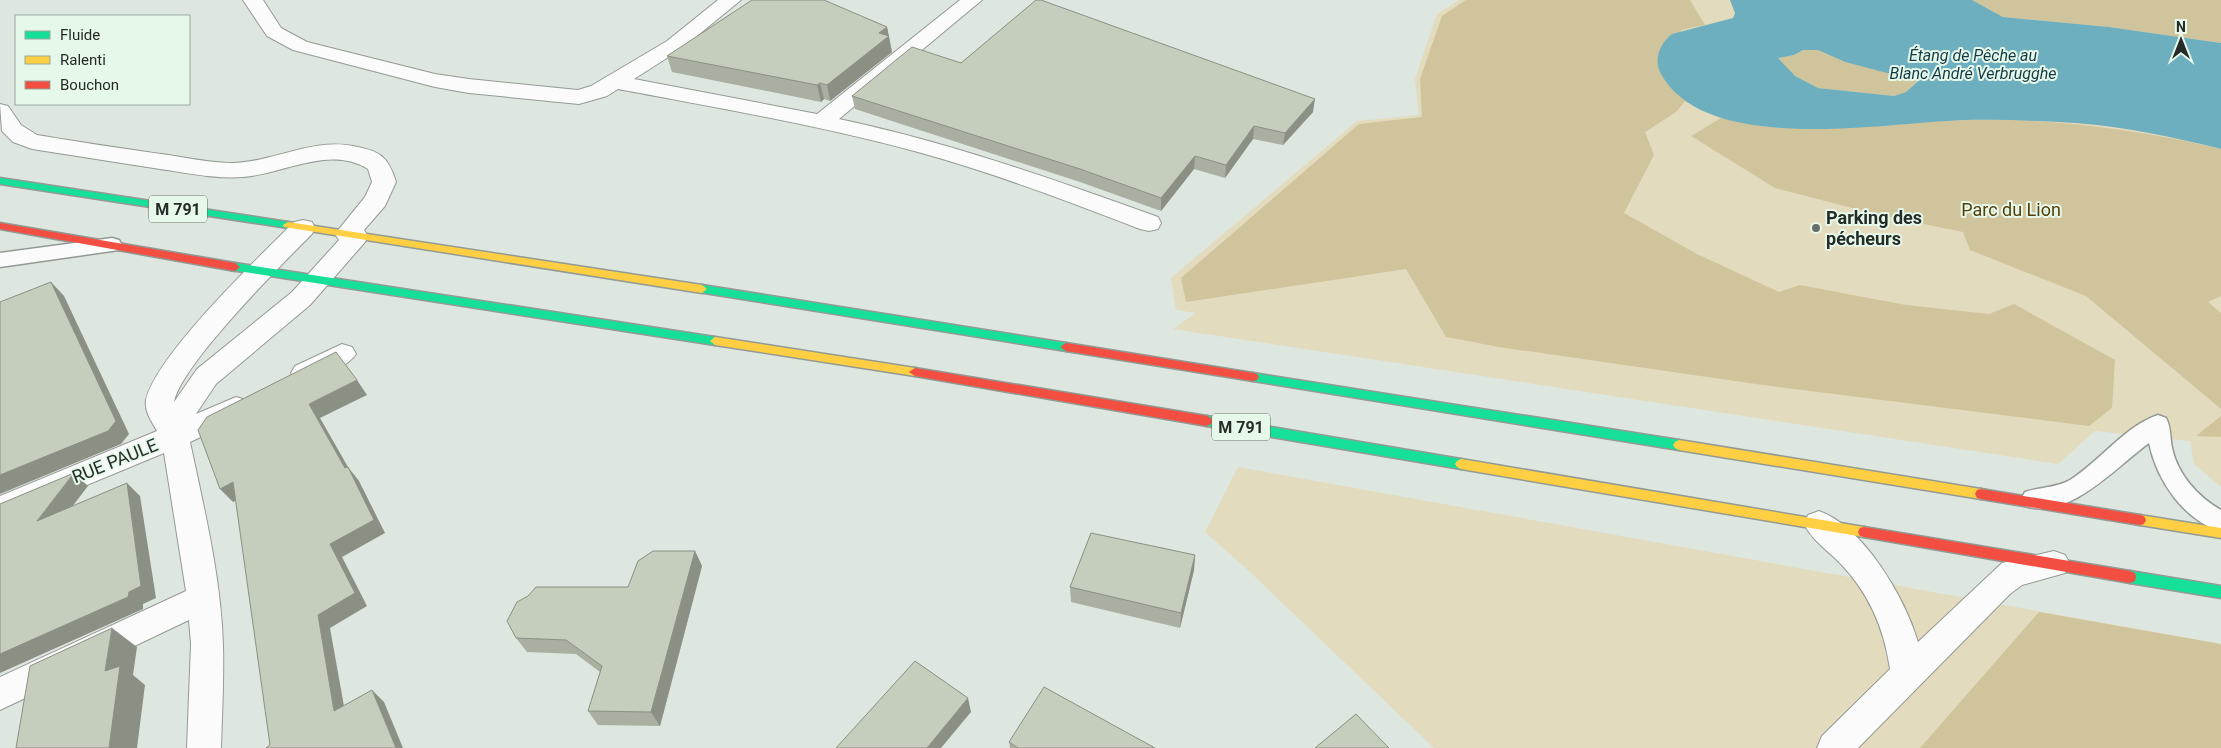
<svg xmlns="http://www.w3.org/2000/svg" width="2221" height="748" viewBox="0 0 2221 748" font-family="Roboto,sans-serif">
<rect width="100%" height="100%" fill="#dde7df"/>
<g fill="#e3dbbd">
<path d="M1459 0H2221V487L2194 464 2190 441 2095 431 2058 464 1173 329 1196 313 1176 310 1171 278 1357 121 1419 115 1415 79 1437 14Z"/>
<path d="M1238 467 2221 644V748H1434L1250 572 1205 532Z"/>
</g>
<g fill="#d0c49c">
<path d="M1466 0H1690L1705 25 1681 30 1676 93 1686 100 1676 112 1645 132 1654 155 1624 213 1697 254 1779 292 1800 285 1906 305 1989 314 2014 304 2115 360 2112 408 2089 426 1763 385 1499 347 1446 337 1406 269 1186 302 1181 278 1359 124 1422 117 1420 79 1442 16Z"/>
<path d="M1972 0H2221V43L2109 27 2003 17Z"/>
<path d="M1803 50H1818L1845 62 1918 80 1906 92 1894 96 1818 88 1794 76 1777 57 1794 55Z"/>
<path d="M1721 118C1801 140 1884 122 1966 120 2052 118 2137 129 2221 149V296L2208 302 2221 313V409L2086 296 1970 250 1963 232 1879 215 1775 188 1691 136Z"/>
<path d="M2221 416V437L2196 436Z"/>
<path d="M2039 612 2221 644V748H1920Z"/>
</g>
<path fill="#6eafbf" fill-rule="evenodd" d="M1730 0H1972L2003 17 2109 27 2221 43V149C2173 137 2125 127 2076 123 2039 121 2002 119 1966 120 1887 122 1707 157 1661 74 1653 60 1660 43 1672 34L1733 18 1735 13ZM1803 50H1818L1845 62 1918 81 1906 92 1894 96 1818 88 1795 76 1778 58 1794 55Z"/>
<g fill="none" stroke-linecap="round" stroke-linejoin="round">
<defs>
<g id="lane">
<path d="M112 238 119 240 122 245 119 250 0 267V253Z"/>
<path d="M2158 415 2166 418C2171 427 2170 438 2172 448 2178 475 2198 497 2221 510V532C2183 519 2157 481 2149 443 2117 466 2069 521 2025 506L2021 499 2025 492C2040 487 2056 488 2070 480 2099 462 2125 426 2158 415Z"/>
</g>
<g id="street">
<path d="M243 0H263L281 28 307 42 435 74 469 79 578 90 591 86 667 41 718 0H741L681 49 634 79 817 114 960 0H982L839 119C948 142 1053 179 1158 217L1161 223 1158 229 1149 231 1140 229C1067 201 994 173 918 152 819 125 718 108 618 89L607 96 579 104 469 93 435 87 293 50 267 36Z"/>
<path d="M0 104 8 106 21 125 37 135C78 142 120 148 161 154 185 157 209 163 233 163 273 162 313 138 353 146 380 151 388 156 396 182L385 206 364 230 368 236 365 242 310 305 216 384 196 414 236 397 246 400 250 408 246 416 190 442C204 508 221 577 223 645 224 679 222 714 221 748H187L191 644 189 620 0 710V677L186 591 164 453 0 521V496L157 431C152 422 144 411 146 400 156 355 259 257 294 222L303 220 312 222 315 228 312 234C282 264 180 366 174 402L197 369 292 292 339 240 335 234 365 197 372 182 368 169C329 145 284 174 243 177 215 179 187 173 160 169 117 162 75 156 32 149L13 142 2 131Z"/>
<path d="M342 344 352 347 356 354C350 364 320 381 307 383 303 383 299 382 295 380L291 373 295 366Z"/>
<path d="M1819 511C1864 527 1905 598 1918 642L2002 563 2054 551 2065 555 2070 564 2065 573 2022 585 2010 594 1858 748H1817L1822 736 1890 669C1884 628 1869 593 1840 563 1828 551 1812 540 1804 524L1808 515Z"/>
</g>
<g id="fast">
<path d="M0 178 288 222 293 225 288 228 0 184Z"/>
<path d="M235 263 715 337 720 341 715 345 231 270 230 267Z"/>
<path d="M702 285 1066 343 1072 347 1066 351 698 292 697 289 698 286Z"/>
<path d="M1253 373 1679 440 1683 442 1685 445 1683 448 1679 450 1253 381 1249 380 1247 377 1249 374Z"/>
<path d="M1207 416 1461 459 1465 461 1467 464 1465 467 1461 469 1207 426 1203 424 1201 421 1203 418Z"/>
<path d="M2130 571 2221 586V598L2130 583 2125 581 2124 577 2125 573Z"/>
</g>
<g id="slow">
<path d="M288 222 702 285 707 289 702 293 284 227 283 225Z"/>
<path d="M715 337 915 368 921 372 915 376 715 345 710 341Z"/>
<path d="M1679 440 1981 489 1985 490 1987 494 1985 498 1981 499 1679 450 1675 448 1673 445 1675 442Z"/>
<path d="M1461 459 1864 527 1868 528 1870 532 1868 536 1864 537 1461 469 1457 467 1455 464 1457 461Z"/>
<path d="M2140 515 2221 528V538L2140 525 2136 524 2134 520 2136 516Z"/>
</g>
<g id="jam">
<path d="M0 223 235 263 240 267 235 271 0 229Z"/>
<path d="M1066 343 1253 373 1257 374 1259 377 1257 380 1253 381 1066 351 1060 347Z"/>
<path d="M915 368 1207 416 1211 418 1213 421 1211 424 1207 426 915 376 909 372Z"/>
<path d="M1981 489 2140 515 2144 516 2146 520 2144 524 2140 525 1981 499 1977 498 1975 494 1977 490Z"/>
<path d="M1864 527 2130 571 2135 573 2136 577 2135 581 2130 583 1864 537 1860 536 1858 532 1860 528Z"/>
</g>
</defs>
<use href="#lane" stroke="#939a94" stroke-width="3"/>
<use href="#street" stroke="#939a94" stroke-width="2"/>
<use href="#fast" stroke="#939a94" stroke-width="3"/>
<use href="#slow" stroke="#939a94" stroke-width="3"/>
<use href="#jam" stroke="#939a94" stroke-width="3"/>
<use href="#lane" fill="#fafbfa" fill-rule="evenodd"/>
<use href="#street" fill="#fafbfa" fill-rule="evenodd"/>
<use href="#fast" fill="#16e098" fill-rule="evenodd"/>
<use href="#slow" fill="#ffcf43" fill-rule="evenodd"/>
<use href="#jam" fill="#f24e42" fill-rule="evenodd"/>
</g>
<g fill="#a9b0a2">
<path d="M887 27 892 52 830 101 824 99 821 102 672 72 667 56Z"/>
<path d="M961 63 1313 112 1283 145 1253 139 1225 178 1194 169 1161 211 1080 182 855 109 852 96Z"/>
<path d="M695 551 702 566 660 726 598 725 588 711 600 672 576 654 527 652 516 638 628 587Z"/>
<path d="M1195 555 1194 570 1180 628 1071 602 1070 587Z"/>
<path d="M1009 742 1155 748H1010Z"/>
</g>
<g fill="#8a9084">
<path d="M887 27 892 52 830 101 827 85 879 33Z"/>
<path d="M820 83 824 99 821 102 817 85Z"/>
<path d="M1315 99 1313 112 1283 145 1285 133Z"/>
<path d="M1254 126 1253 139 1225 178 1226 165Z"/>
<path d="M1195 156 1194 169 1161 211V198Z"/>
<path d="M51 282 64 296 129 434 121 444 0 494V475Z"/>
<path d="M357 380 367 395 320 418 348 467 359 481 385 533 342 557 367 606 330 628 347 723 334 711 318 615 330 544 309 404Z"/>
<path d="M74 473 88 486 52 533 37 521Z"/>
<path d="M233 482 246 496 233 502 220 489Z"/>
<path d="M127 483 140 496 156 598 143 604V609L0 673V654Z"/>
<path d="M695 551 702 566 660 726 651 712Z"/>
<path d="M1195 555 1194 570 1180 628 1181 613Z"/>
<path d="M112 628 137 647 133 675 145 685 137 748H109L105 671Z"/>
<path d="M372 690 384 702 403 748H396Z"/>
<path d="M968 698 971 712 941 748H927Z"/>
</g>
<g fill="#c5cdbc" stroke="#8a9084">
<path d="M752 0H824L887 27 879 33 889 36 827 85 820 83 817 85 667 56Z"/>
<path d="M1036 0H1041L1315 99 1285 133 1254 126 1226 165 1195 156 1161 198 1080 169 852 96 912 47 961 63Z"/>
<path d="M51 282 116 421 108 431 0 475V302Z"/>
<path d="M336 352 357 380 309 404 345 468 348 467 374 520 330 544 355 593 318 615 334 711 372 690 396 748H266L270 745 233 482 220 489 198 430 207 417Z"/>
<path d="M74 473 37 521 127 483 141 586 129 592 128 597 0 654V504Z"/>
<path d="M1091 533 1195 555 1181 613 1070 587Z"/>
<path d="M653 551H695L651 712 588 711 602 666 566 640 516 638 507 621 517 602 528 596 536 587H628L638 561Z"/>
<path d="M112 628 105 671 120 666 109 748H16L30 666Z"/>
<path d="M915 661 968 698 927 748H836Z"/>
<path d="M1044 687 1155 748H1018L1009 742Z"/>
<path d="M1356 714 1389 748H1315Z"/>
</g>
<circle fill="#656d67" stroke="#e6f8ea" stroke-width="2" cx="1816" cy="228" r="5"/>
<g text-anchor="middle" stroke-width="4" stroke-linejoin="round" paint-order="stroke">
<g font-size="16" font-style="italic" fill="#123a46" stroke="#e6f8ea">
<text x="1973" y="61">Étang de Pêche au<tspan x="1973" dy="18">Blanc André Verbrugghe</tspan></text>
</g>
<g fill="#e6f8ea" stroke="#5f6861" stroke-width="1">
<rect x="149" y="195.5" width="58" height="27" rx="4"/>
<rect x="1212" y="413.5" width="58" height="27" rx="4"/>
</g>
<g font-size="16" font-weight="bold" fill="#252b26">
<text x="178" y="215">M 791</text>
<text x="1241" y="433">M 791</text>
</g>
<g font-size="18" fill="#543f08" stroke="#e6f8ea">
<text x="2011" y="216">Parc du Lion</text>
</g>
<g font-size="18" font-weight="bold" fill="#252b26" stroke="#e6f8ea" text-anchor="start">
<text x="1826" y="224">Parking des<tspan x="1826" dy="21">pécheurs</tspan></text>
</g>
<g font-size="18" fill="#252b26" stroke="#e6f8ea">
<text transform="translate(115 461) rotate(-22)" y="6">RUE PAULE</text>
</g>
</g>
<rect x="15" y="15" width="175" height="90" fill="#e6f8ea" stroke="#99a69c"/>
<rect x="25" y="31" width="25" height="8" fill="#16e098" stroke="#99a69c"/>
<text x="60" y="40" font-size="15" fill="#252b26">Fluide</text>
<rect x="25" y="56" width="25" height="8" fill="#ffcf43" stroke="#99a69c"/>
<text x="60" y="65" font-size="15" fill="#252b26">Ralenti</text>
<rect x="25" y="81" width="25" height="8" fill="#f24e42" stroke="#99a69c"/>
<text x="60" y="90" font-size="15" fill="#252b26">Bouchon</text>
<g transform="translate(2181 40)" stroke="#e6f8ea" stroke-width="4" paint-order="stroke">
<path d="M0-4L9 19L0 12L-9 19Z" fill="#252b26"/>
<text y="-8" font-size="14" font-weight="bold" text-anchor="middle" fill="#252b26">N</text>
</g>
</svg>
